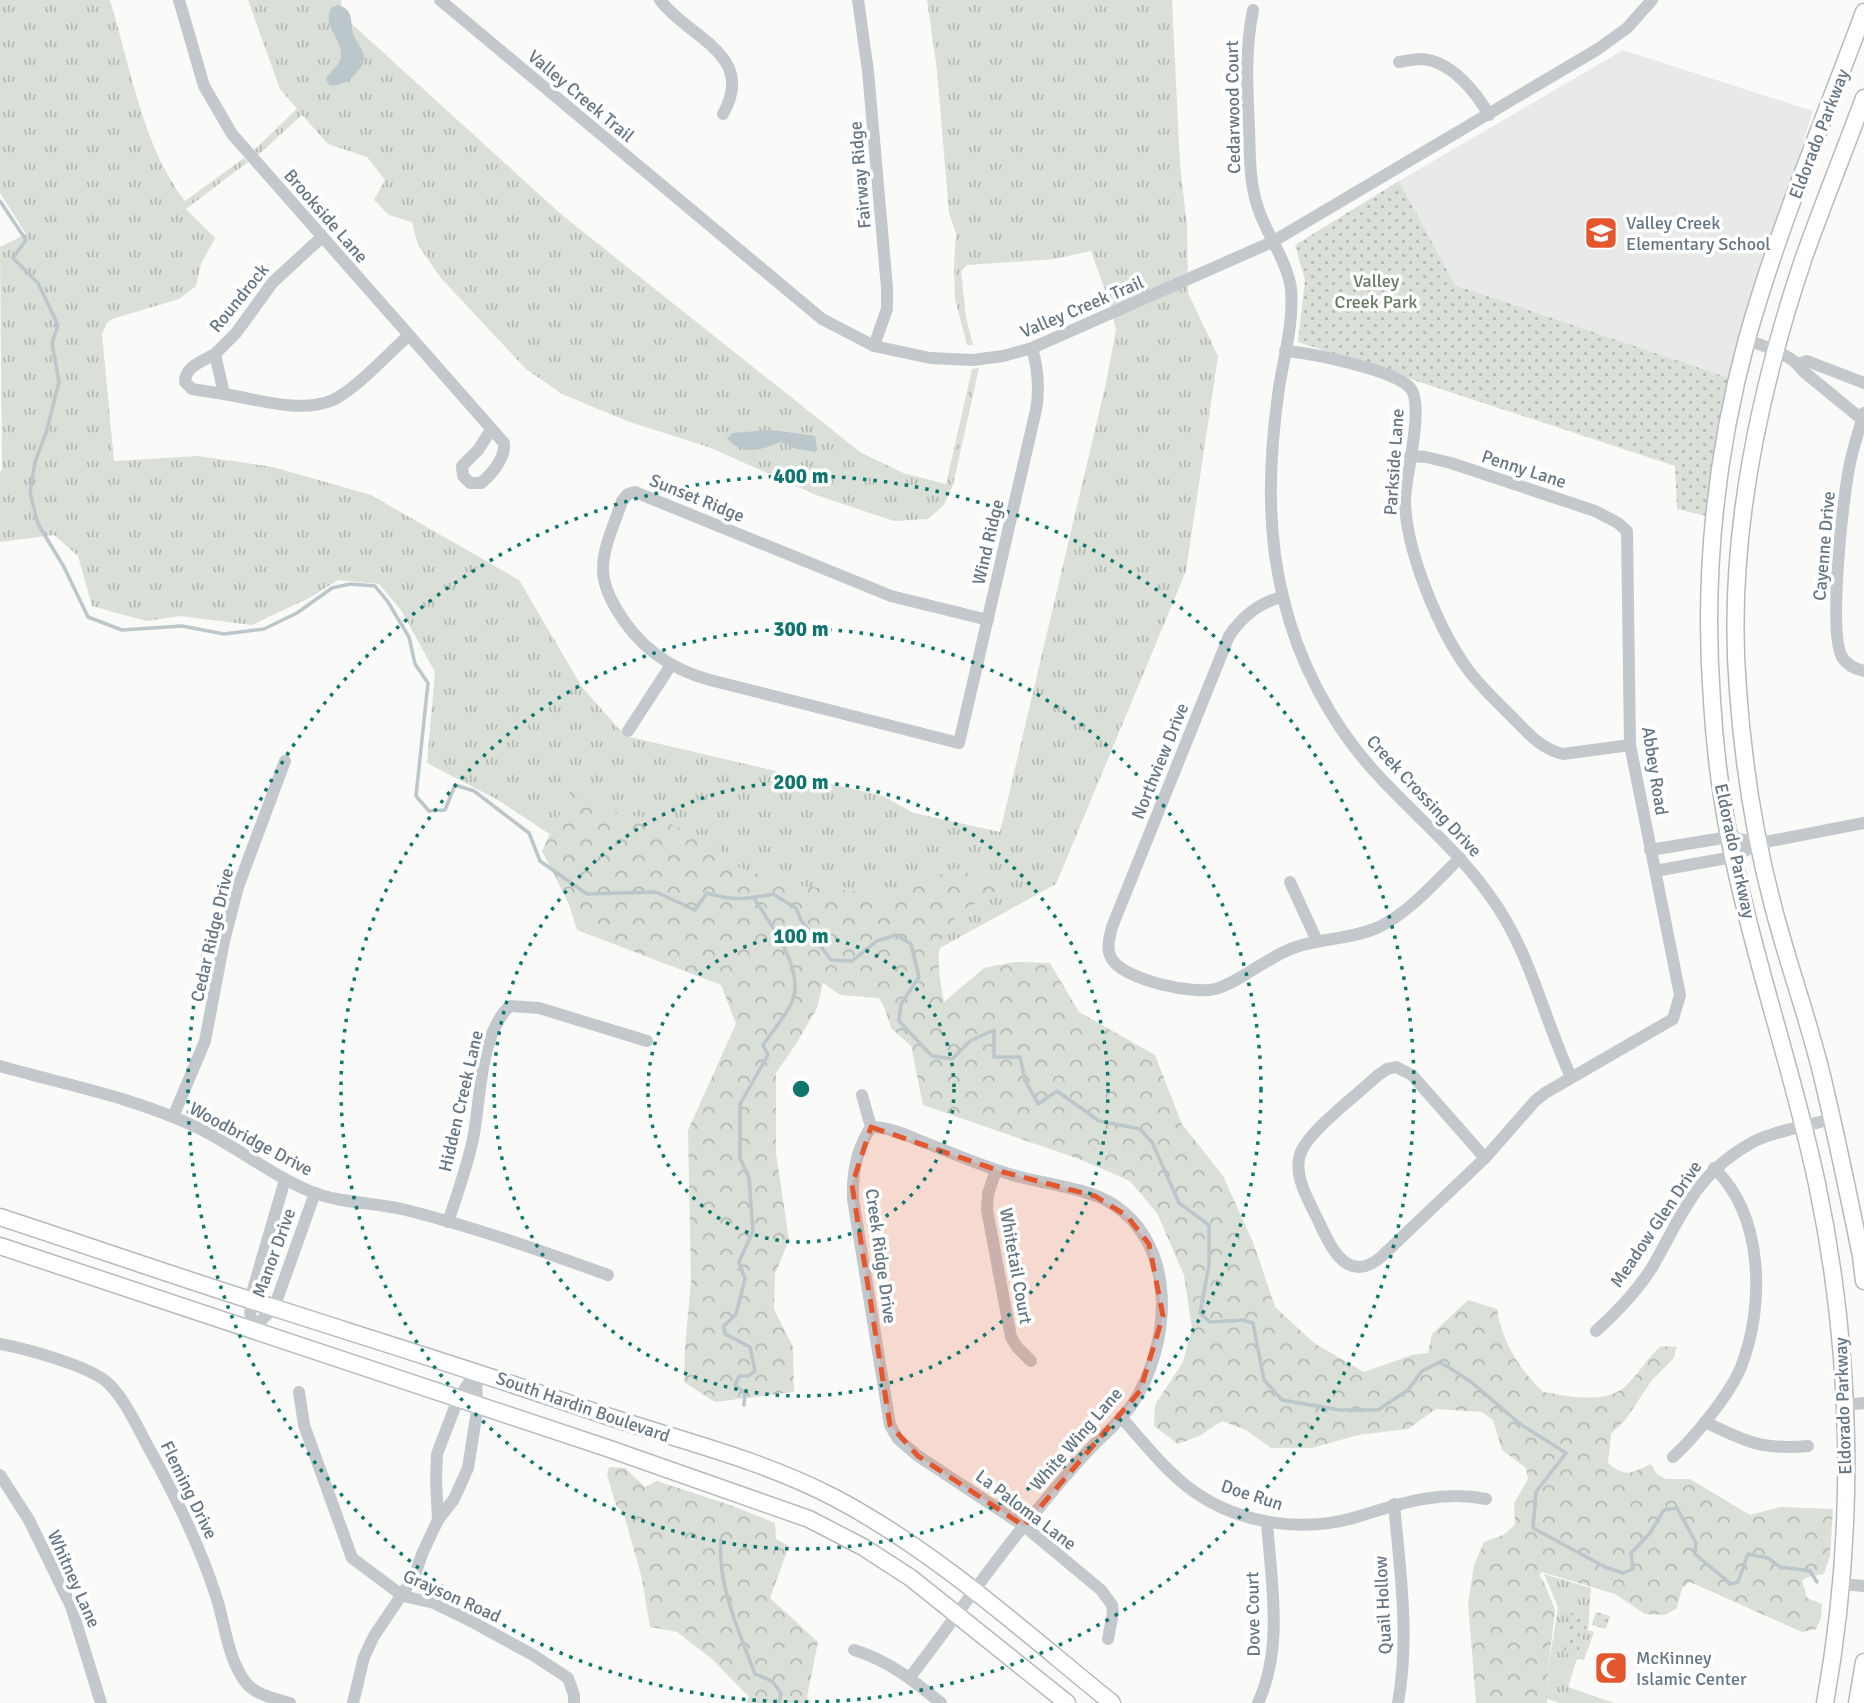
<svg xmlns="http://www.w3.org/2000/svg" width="1864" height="1703" viewBox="0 0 1864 1703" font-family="Signika,sans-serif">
<defs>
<pattern id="grass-tufts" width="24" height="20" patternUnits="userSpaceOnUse" patternTransform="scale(1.75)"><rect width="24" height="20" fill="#dadfd7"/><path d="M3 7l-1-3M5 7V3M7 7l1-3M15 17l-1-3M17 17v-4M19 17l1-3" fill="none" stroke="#b4b9b4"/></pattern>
<pattern id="forest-crowns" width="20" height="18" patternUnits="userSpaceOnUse" patternTransform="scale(1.75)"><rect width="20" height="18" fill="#dadfd7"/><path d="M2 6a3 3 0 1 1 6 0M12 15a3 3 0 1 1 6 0" fill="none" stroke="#b4b9b4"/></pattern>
<pattern id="park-dots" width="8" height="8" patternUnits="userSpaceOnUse" patternTransform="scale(1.75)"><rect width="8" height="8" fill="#dadfd7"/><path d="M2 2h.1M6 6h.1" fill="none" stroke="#b4b9b4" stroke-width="1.8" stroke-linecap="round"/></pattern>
</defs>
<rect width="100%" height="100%" fill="#fafaf8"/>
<path fill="#e8e9e9" d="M1623 50 1813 111 1729 378 1455 285 1399 181Z"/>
<g fill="url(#grass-tufts)">
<path d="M0 0H110C130 65 143 148 185 201L244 158 248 162 186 209 215 238 201 264 196 286 179 299 112 319 107 323 102 334 114 461 198 456 273 467 371 495 519 580 582 687 618 728 630 737 883 796 914 813 1000 832 1106 383 1116 330 1110 304 1091 251 1055 259 967 265 961 271 966 317 973 345H967L955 299 954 266 956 233 949 213 937 70 927 0H1172L1180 165 1187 226 1188 293 1218 356 1186 571 1056 884 938 949 840 943 560 841 498 800 427 763 435 672 401 610 379 584 338 580 311 597 252 625 180 616 146 621 92 606 78 556 54 535 0 542V471L2 470 0 247 26 234 0 193Z"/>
<path d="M248 0H341L342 15 562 215 860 452 903 473 946 484 972 369 979 368 953 485 944 505 928 519 894 521 816 495 711 448 627 421 562 394 526 369 440 277 418 245 412 222 389 215 374 200 385 180 367 157 328 144 302 115 258 155 254 150 297 109 280 89Z"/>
<path d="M1544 1574 1591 1588 1588 1630 1594 1632 1584 1660 1577 1659 1568 1687 1614 1703H1560L1547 1699 1548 1670 1558 1607Z"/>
</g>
<g fill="url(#forest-crowns)">
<path d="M571 790 615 812 664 821 714 843 731 864 789 885 893 895 955 868 1003 888C942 920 930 932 944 1002L984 968 1014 962 1050 963 1079 1012 1155 1055 1182 1124 1223 1176 1253 1242 1275 1307 1314 1343 1364 1372 1412 1355 1428 1353 1432 1334 1468 1300 1497 1309C1502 1343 1519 1368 1543 1392 1570 1396 1606 1406 1628 1384 1640 1372 1648 1357 1661 1346L1676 1347 1674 1358 1652 1380 1626 1419 1611 1434 1608 1463C1626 1478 1631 1473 1651 1464L1657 1474 1666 1479H1690L1750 1515 1780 1507 1833 1509 1830 1556 1824 1574 1811 1576 1802 1580 1807 1598 1822 1604 1821 1618 1816 1629 1802 1632 1690 1582 1682 1588 1677 1608 1665 1615 1645 1614 1615 1594 1542 1572 1539 1575 1544 1582 1555 1610 1548 1670 1547 1703H1476L1468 1603 1474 1565 1484 1542 1503 1535 1515 1525 1514 1503 1528 1479 1526 1468 1502 1450 1493 1420 1482 1412 1436 1409 1408 1429 1358 1435 1312 1448H1271L1246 1430 1222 1421 1199 1436 1178 1444 1154 1426 1155 1405 1183 1362 1192 1328 1184 1275 1157 1213 1130 1181 1079 1159 923 1105 911 1046 891 1028 885 1009 879 998 841 995 823 983 817 1008 796 1044 776 1073V1153L789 1240 775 1274 774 1309 793 1347 794 1392 715 1402 684 1382 685 1347 691 1282 688 1130 736 1024 721 985 577 930 569 904 542 851Z"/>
<path d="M609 1467 625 1468 645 1487 657 1481 730 1505 775 1523 776 1539 789 1546 770 1598 818 1642 807 1697 811 1703H746L749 1697 712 1659 677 1632 650 1627 642 1579 624 1514 616 1505 607 1475Z"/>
</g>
<g fill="url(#park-dots)">
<path d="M1399 181 1455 285 1729 378 1706 516 1677 509 1675 466 1298 342 1305 280 1295 245Z"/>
<path d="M1596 1612 1610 1616 1606 1629 1592 1625Z"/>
<path d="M1571 1613 1589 1619 1583 1636 1565 1630Z"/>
<path d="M1569 1633 1583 1638 1577 1656 1563 1652Z"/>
</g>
<g fill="#bbc7cb">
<path d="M338 5C356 10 349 24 354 36 357 43 363 49 364 57 364 71 342 89 329 85L326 79C329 72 341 64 341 56 342 38 322 27 331 8Z"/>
<path d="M772 430 815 436 817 450 815 452 797 449 780 442C761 450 744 456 727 439L732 433Z"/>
</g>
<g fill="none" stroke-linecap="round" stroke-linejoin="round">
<g stroke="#bbc7cb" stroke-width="3.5">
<path d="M0 201 26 240 13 258 38 283 58 325 52 343 59 382 46 433 35 462 30 493 38 524 64 567 88 617 122 630 182 626 224 634 264 629 297 613 332 588 350 584 375 586 388 602 409 637 415 664 428 683 416 796 429 811 445 810 455 785 474 791 529 833 540 861 587 894 656 892 695 910 707 893C730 901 749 899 773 894L796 908 801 920 831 960 852 961 877 941 896 935 911 944 919 977 901 1004 899 1021 932 1056 952 1059 970 1041 994 1030V1057H1020L1025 1080 1038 1104 1057 1091 1099 1121 1140 1129 1152 1142 1179 1203 1209 1225V1265L1200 1313 1210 1322 1243 1320 1253 1323 1264 1380 1282 1400 1340 1410H1378L1408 1390 1422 1371 1440 1362 1470 1381 1520 1424 1566 1453 1536 1492 1533 1528 1605 1567 1623 1573 1633 1569 1631 1553 1650 1533 1664 1510 1677 1508 1696 1543 1695 1554 1731 1584 1738 1582 1748 1554 1768 1558 1780 1567 1810 1571 1817 1582"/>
<path d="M744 1405 745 1393 735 1385 739 1376H749L755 1371 750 1347 725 1334 724 1326 736 1314 745 1279 739 1262 753 1231 749 1178 740 1158V1104L768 1055 763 1045C772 1032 784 1018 791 1004 807 971 771 926 754 898"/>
<path d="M721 1539C717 1585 739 1631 755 1674L772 1681 781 1693 779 1703"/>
</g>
<defs>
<g id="major">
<path d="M1864 98C1844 152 1822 206 1803 260 1757 397 1726 545 1738 690 1743 761 1754 833 1772 902 1787 962 1809 1020 1823 1080 1837 1139 1849 1197 1861 1256L1864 1281"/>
<path d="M0 1217C92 1247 183 1279 275 1308 381 1342 487 1375 592 1411 673 1439 759 1458 835 1498 937 1552 1023 1631 1112 1703"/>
<path d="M0 1246 607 1448 809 1519 863 1547 911 1578 1067 1703"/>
<path d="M1825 1703C1856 1532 1853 1355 1817 1184 1794 1074 1756 967 1733 856 1722 805 1715 753 1712 701 1703 580 1715 457 1747 339 1778 228 1824 120 1864 12"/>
<path d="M1857 1703 1864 1662"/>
</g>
</defs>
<use href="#major" stroke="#b5babe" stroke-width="19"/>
<g stroke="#c3c8cc" stroke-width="12">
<path d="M179 0 204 86 232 134 504 443C506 457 492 474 481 483H470L463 476 462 466 478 450 491 430"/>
<path d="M440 0 822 319 874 346 930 358 973 360 1003 356 1032 348 1272 242 1598 49 1627 28 1652 0"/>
<path d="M660 0C688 38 757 54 723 114"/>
<path d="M858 0 868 71 887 288V309L874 346"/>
<path d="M1253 10C1245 50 1247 87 1249 127 1250 154 1249 182 1258 208 1267 236 1287 260 1291 289 1294 322 1284 356 1279 388 1269 457 1266 528 1283 597 1298 661 1331 724 1375 772 1413 814 1457 849 1490 896 1530 950 1543 1017 1571 1077"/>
<path d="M1399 62C1406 61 1414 59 1422 59 1451 61 1476 92 1489 115"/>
<path d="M322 237 273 282 236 333 215 354 224 394C257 399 300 414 333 400 356 389 388 354 408 336"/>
<path d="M1747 340C1766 347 1792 354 1803 371L1864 421"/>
<path d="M1285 351C1310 353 1397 370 1411 389 1424 407 1406 475 1405 499 1405 549 1439 631 1469 671 1482 688 1498 703 1513 718 1528 733 1541 749 1563 754L1630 745"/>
<path d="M215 354C203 361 185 366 185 382L192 389 224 394"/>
<path d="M1798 364 1807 361 1864 383"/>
<path d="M1864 413C1860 428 1854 444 1851 459 1843 491 1828 632 1842 657 1847 665 1855 669 1864 671"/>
<path d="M1410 456 1426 457 1451 463 1595 511 1618 523 1627 531 1630 745 1680 995 1673 1019 1545 1093 1535 1101 1485 1158"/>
<path d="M1283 597C1259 602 1242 617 1229 636L1112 927C1109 939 1105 952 1114 962 1129 980 1193 995 1215 989 1239 983 1268 956 1296 947 1322 938 1353 939 1379 927 1411 911 1435 882 1460 858"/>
<path d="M988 620 891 596 635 492 628 494 622 501C615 523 603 546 603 569 603 584 609 597 617 610 638 646 669 669 710 680L959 743 1036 410C1040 388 1038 369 1032 348"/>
<path d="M628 731 671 665"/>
<path d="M1650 850 1729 837 1759 843"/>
<path d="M1655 871 1733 857 1760 843 1864 823"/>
<path d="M1290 882 1317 941"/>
<path d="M0 1066C66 1085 129 1096 192 1125 234 1144 270 1175 312 1192 343 1204 375 1202 406 1210 474 1227 542 1251 608 1275"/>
<path d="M1396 1067 1412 1075 1485 1158 1381 1257C1346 1286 1330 1245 1317 1218 1308 1199 1292 1174 1301 1152 1311 1129 1357 1095 1377 1076L1387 1069Z"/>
<path d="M862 1095 871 1127C857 1148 852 1174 853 1199L890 1425 898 1439 918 1456 1024 1526 1101 1590 1112 1605 1113 1613 1108 1639"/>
<path d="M173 1117 205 1041 224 941 238 887 285 761"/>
<path d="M871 1127C890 1127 908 1136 926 1143 957 1155 988 1169 1020 1177 1048 1184 1088 1189 1111 1203 1179 1245 1171 1344 1133 1403 1122 1420 1104 1434 1090 1449 1068 1472 1048 1497 1028 1521 986 1571 950 1626 910 1677"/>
<path d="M996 1170 988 1194 987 1210 1011 1337 1017 1347 1031 1361"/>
<path d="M448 1222C457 1195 467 1167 473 1139 481 1100 479 1034 510 1006L539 1008 647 1041"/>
<path d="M251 1330 250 1300 285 1180"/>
<path d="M251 1330 274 1308 315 1193"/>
<path d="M1596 1331C1617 1312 1638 1290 1653 1266 1683 1213 1696 1173 1753 1142 1774 1131 1807 1126 1831 1119"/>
<path d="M0 1344C26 1349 91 1366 109 1384 125 1400 136 1424 146 1443 173 1491 198 1541 215 1593 225 1621 227 1660 247 1684 257 1695 276 1699 290 1703"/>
<path d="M299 1392 304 1425 352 1558 403 1596 434 1603 469 1620 533 1655 568 1678 574 1695V1703"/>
<path d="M1846 1405 1864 1403"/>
<path d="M1121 1417C1144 1443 1167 1473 1196 1493 1243 1525 1307 1533 1360 1516 1402 1503 1442 1490 1486 1499"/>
<path d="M1705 1422C1746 1442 1762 1450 1808 1446"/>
<path d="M1673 1457C1695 1437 1730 1394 1741 1367 1765 1306 1764 1216 1714 1168"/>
<path d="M0 1475 29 1520 71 1606 101 1703"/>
<path d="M1394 1504C1400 1570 1410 1637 1398 1703"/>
<path d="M438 1520 436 1480 437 1454 458 1399 476 1372"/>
<path d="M1841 1584 1864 1586"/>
<path d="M854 1650C888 1660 914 1681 941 1703"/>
<path d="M353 1703 364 1657 374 1636 415 1575 422 1554 438 1520 454 1499 468 1468 477 1411 476 1371"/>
<path d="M1258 1703C1284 1647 1271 1582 1267 1522"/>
</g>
<use href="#major" stroke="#fff" stroke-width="16"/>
</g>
<path fill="#e4572e" fill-opacity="0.2" stroke="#e4572e" stroke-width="5" stroke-dasharray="14 9" stroke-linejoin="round" d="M871 1127 1003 1172 1095 1196 1127 1216 1149 1244 1163 1316 1140 1391 1024 1526 918 1456 890 1425 852 1185Z"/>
<g fill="none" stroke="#0f766e" stroke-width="3.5" stroke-dasharray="3.5 7">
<circle cx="801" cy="1089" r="153"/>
<circle cx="801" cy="1089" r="307"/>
<circle cx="801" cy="1089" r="460"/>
<circle cx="801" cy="1089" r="613"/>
</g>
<defs>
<symbol id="school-square" viewBox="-11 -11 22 22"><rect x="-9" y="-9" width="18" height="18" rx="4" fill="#e4572e" stroke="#fff"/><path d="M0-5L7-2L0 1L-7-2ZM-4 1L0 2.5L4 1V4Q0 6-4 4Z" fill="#fff"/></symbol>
<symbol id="mosque-square" viewBox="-11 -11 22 22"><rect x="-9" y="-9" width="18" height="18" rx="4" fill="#e4572e" stroke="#fff"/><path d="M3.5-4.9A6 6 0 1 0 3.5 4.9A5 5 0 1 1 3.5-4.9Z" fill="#fff"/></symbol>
</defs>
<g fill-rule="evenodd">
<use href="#school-square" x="1582" y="214" width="38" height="38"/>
<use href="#mosque-square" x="1592" y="1649" width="38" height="38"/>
</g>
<g text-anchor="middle" stroke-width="7" stroke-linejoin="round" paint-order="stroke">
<g font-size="18" fill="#657683" stroke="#fff">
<text transform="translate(581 96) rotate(40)" y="6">Valley Creek Trail</text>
<text transform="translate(1233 107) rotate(-91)" y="6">Cedarwood Court</text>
<text transform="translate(1819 134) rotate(-69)" y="6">Eldorado Parkway</text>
<text transform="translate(860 175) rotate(-95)" y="6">Fairway Ridge</text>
<text transform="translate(326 216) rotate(49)" y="6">Brookside Lane</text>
<text transform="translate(239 298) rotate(-51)" y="6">Roundrock</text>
<text transform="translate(1082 307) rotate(-23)" y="6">Valley Creek Trail</text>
<text transform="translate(1394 462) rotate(-86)" y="6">Parkside Lane</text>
<text transform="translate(1524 469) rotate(18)" y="6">Penny Lane</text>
<text transform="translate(697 498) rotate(22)" y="6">Sunset Ridge</text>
<text transform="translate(988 542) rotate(-77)" y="6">Wind Ridge</text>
<text transform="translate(1824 546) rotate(-85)" y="6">Cayenne Drive</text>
<text transform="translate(1160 761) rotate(-68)" y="6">Northview Drive</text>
<text transform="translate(1655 771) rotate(81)" y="6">Abbey Road</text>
<text transform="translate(1424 796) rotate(47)" y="6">Creek Crossing Drive</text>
<text transform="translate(1735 851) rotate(78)" y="6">Eldorado Parkway</text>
<text transform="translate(212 935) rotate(-77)" y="6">Cedar Ridge Drive</text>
<text transform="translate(461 1101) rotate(-77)" y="6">Hidden Creek Lane</text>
<text transform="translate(251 1139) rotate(28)" y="6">Woodbridge Drive</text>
<text transform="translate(1656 1224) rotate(-56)" y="6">Meadow Glen Drive</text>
<text transform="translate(274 1253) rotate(-70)" y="6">Manor Drive</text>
<text transform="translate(881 1256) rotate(82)" y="6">Creek Ridge Drive</text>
<text transform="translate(1016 1266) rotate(80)" y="6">Whitetail Court</text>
<text transform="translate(1843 1406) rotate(-92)" y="6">Eldorado Parkway</text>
<text transform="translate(583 1407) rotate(19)" y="6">South Hardin Boulevard</text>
<text transform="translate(1076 1439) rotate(-49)" y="6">White Wing Lane</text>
<text transform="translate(189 1490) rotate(64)" y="6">Fleming Drive</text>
<text transform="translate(1252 1495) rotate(18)" y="6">Doe Run</text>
<text transform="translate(1026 1510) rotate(37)" y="6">La Paloma Lane</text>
<text transform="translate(74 1579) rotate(66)" y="6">Whitney Lane</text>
<text transform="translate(452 1596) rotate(24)" y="6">Grayson Road</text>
<text transform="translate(1383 1605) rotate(-93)" y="6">Quail Hollow</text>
<text transform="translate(1253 1614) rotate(-91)" y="6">Dove Court</text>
</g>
<g font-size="18" fill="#657683" stroke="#fff" text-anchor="start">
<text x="1626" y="229">Valley Creek<tspan x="1626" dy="21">Elementary School</tspan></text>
<text x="1636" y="1664">McKinney<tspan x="1636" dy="21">Islamic Center</tspan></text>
</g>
<g font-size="18" fill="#687a64" stroke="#fff">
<text x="1376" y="287">Valley<tspan x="1376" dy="21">Creek Park</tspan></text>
</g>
</g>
<circle cx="801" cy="1089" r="10" fill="#0f766e" stroke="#fff" stroke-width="3.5"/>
<g font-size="21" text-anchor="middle" font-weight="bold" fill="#0f766e" stroke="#fff" stroke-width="7" stroke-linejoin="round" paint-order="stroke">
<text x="801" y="483">400 m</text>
<text x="801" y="636">300 m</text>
<text x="801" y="789">200 m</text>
<text x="801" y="943">100 m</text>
</g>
</svg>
